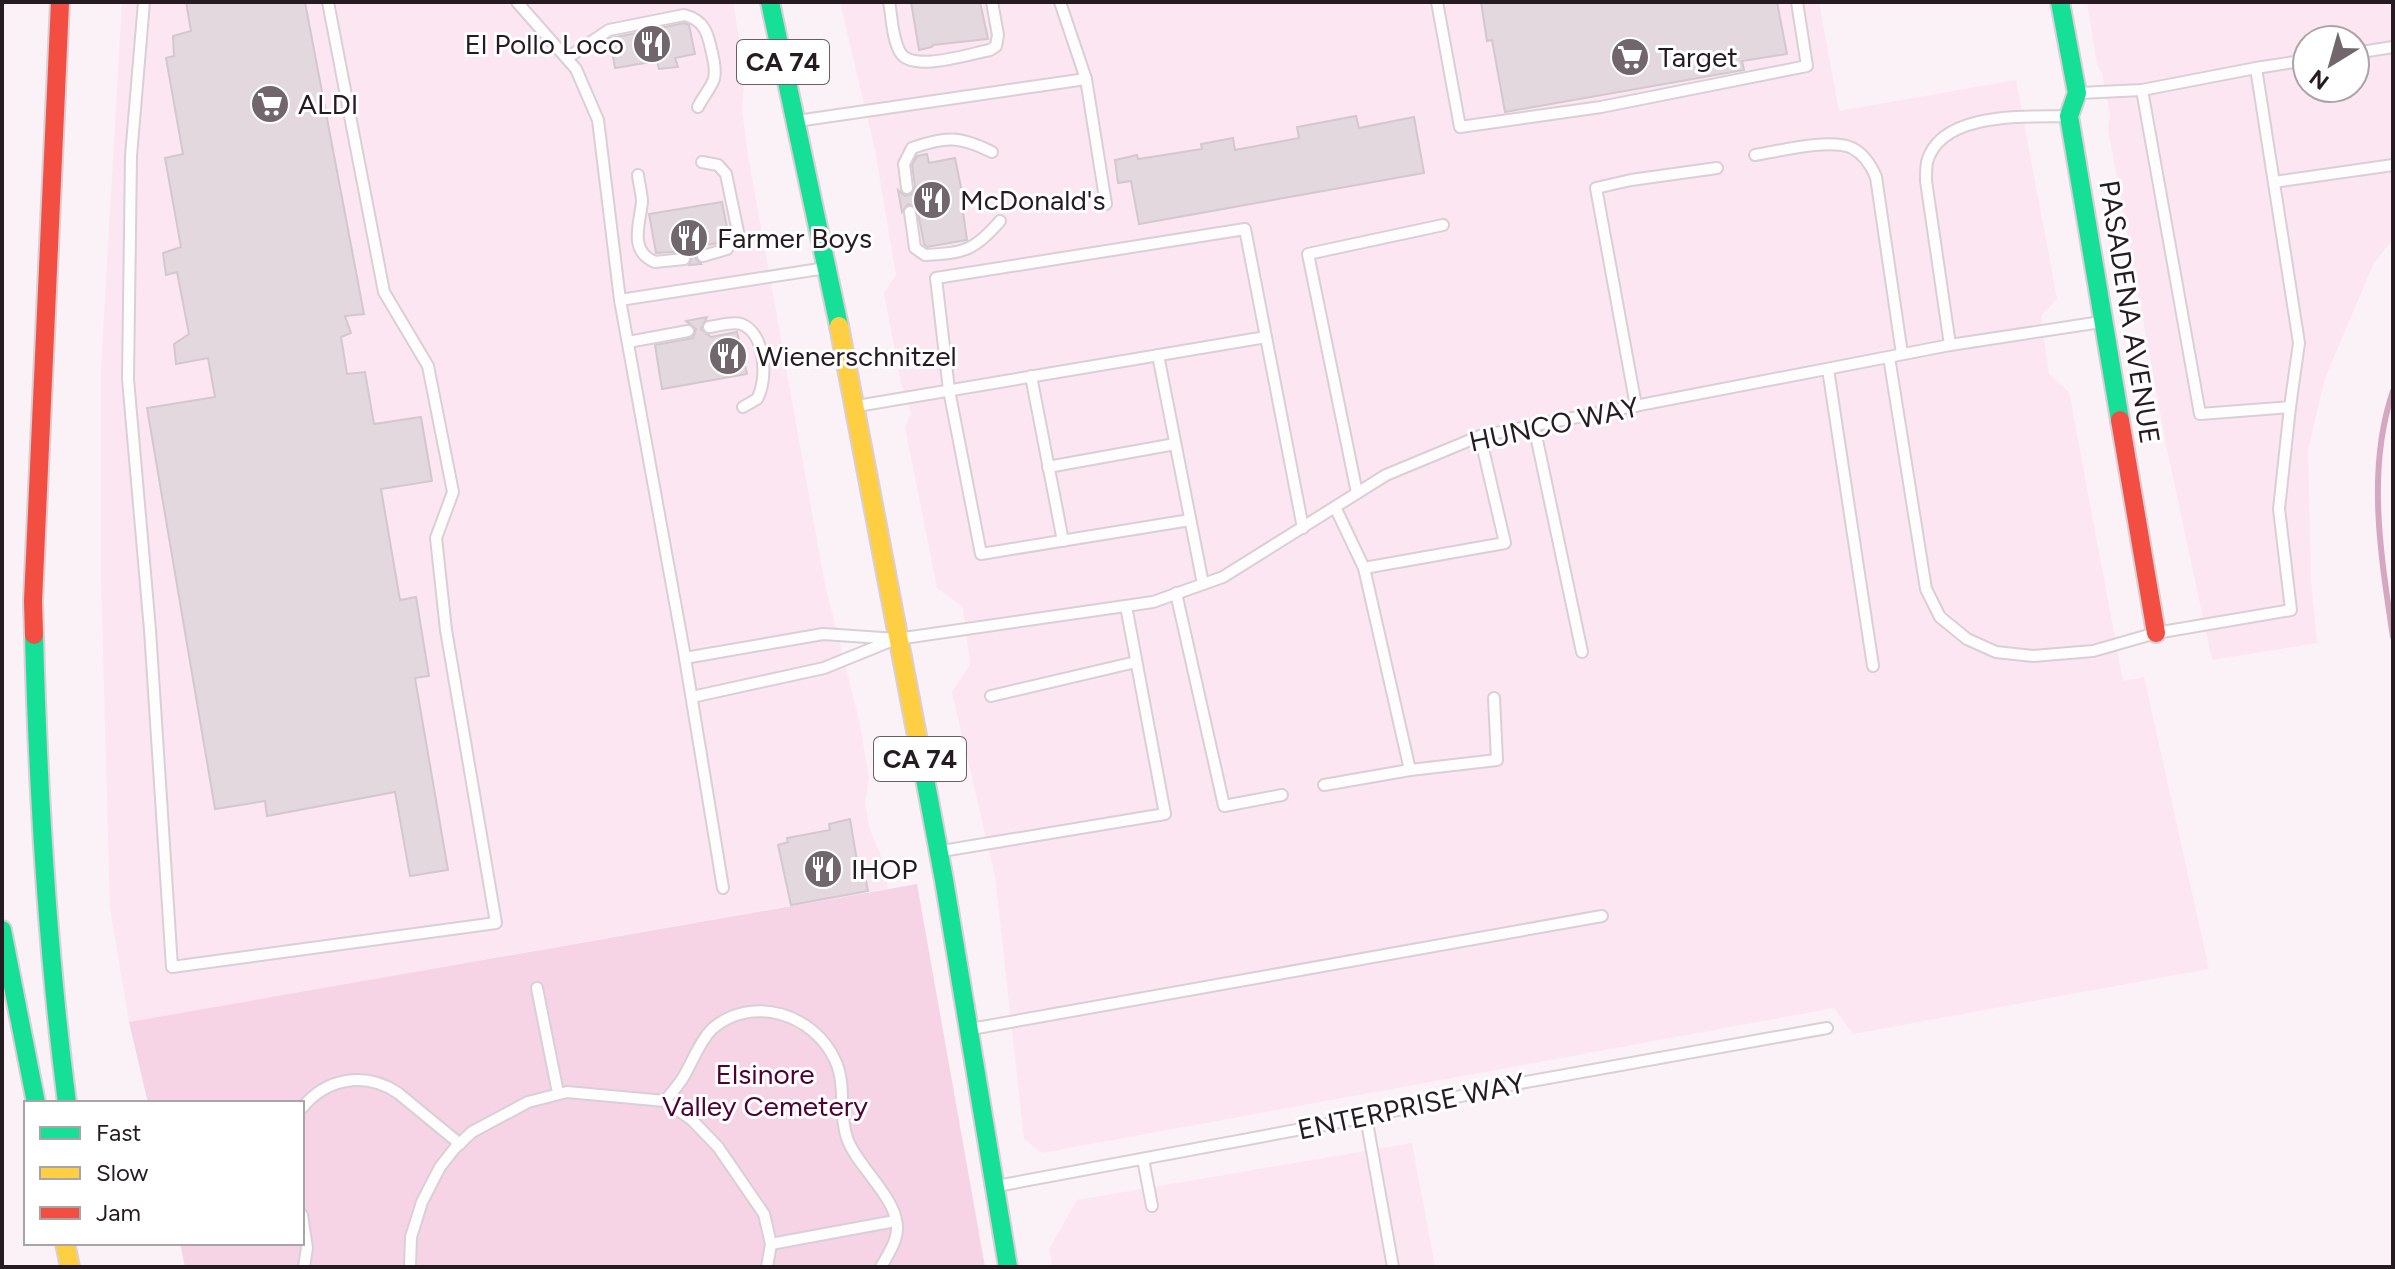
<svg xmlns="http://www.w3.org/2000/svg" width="2395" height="1269" viewBox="0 0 2395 1269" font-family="Figtree,sans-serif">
<rect width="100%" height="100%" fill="#faf2f6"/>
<g fill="#fce6f1" fill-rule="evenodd">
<path d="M122 2H733L745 73 742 110 747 149 824 580 859 720 869 777 865 803 870 830 882 858 888 888 129 1022 110 908 101 577V369Z"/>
<path d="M840 2H1819L1839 111 2016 80 2057 299 2041 316 2049 374 2069 392 2123 681 2144 677 2209 969 1853 1034 1834 1008 1042 1153 1024 1139 995 876 952 692 970 664 963 607 937 588 905 427 911 413 901 383 884 293 896 275 875 150Z"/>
<path d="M2087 2H2393V239L2373 265 2325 378 2308 450 2311 580 2317 643 2212 660 2166 444 2108 129 2110 115 2102 73 2097 65ZM2307 40H2355V88H2307Z"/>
<path d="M1412 1143 1435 1267H1053L1049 1249 1077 1200Z"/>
</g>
<path fill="#f6d4e6" d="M917 884 985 1267H185L180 1243H302V1103H148L129 1022Z"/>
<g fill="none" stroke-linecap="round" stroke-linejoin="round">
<path stroke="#d6a7c1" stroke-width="6" d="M2393 391C2366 470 2381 556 2393 637"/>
</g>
<g fill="#e2d8dd" stroke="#d2c8cd" stroke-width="2">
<path d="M186 2H305L364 314 345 316 351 333 341 337 347 374 365 372 374 424 421 417 432 481 381 489 400 600 416 597 429 676 415 678 448 870 410 876 395 792 267 816 265 801 215 809 147 408 215 397 208 358 176 364 174 344 189 334 177 272 166 275 163 253 181 247 165 158 183 154 166 58 174 56 173 36 191 31Z"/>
<path d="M911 2H980L988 39 933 45 932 47 919 50Z"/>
<path d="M1481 2H1777L1787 54 1742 61 1744 70 1505 112 1492 40 1487 41Z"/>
<path d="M684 23 689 25 695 54 675 58 678 67 659 69 657 61 615 68 610 39 612 38Z"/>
<path d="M1356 116 1359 128 1414 117 1424 173 1139 224 1131 181 1118 183 1115 160 1137 155 1138 159 1202 149 1201 144 1233 138 1235 150 1299 138 1297 127Z"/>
<path d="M927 154 929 163 955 158 966 212H963L967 240 927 247 924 244 917 208 908 204 902 212 898 190 905 196 912 194 915 187 912 165 917 156Z"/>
<path d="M722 202 728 233 722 242 702 246 697 251 696 259 701 264 689 265 692 257 687 251 656 253 649 214Z"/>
<path d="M707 317 701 329 711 337 737 332 747 374 662 389 655 345 693 338 696 329 686 321Z"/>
<path d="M850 819 857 861 862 860 868 891 791 905 778 845 788 842 787 838 830 830 829 824Z"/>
</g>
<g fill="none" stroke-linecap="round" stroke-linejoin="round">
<defs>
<g id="lane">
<path d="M144 2 131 156 128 379 150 630 172 967 496 923 446 630 436 538 453 492 428 366 384 292 328 2"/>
<path d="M517 2 576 69 598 120 620 300 683 646 723 888"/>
<path d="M889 2C892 17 892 38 900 52 911 73 969 54 990 50L996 46 998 35 992 2"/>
<path d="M1060 2 1086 79 1106 204"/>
<path d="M1437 2 1460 127 1601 107 1807 66 1797 2"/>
<path d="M2355 53 2393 47"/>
<path d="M567 58 609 30 684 15C705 20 708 34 712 53 714 61 716 71 714 79 711 88 702 98 698 107"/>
<path d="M2256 68 2307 60"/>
<path d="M2079 93 2142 90 2200 414 2290 407 2299 343 2256 68 2142 90"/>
<path d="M797 121 1086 79"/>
<path d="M1755 155C1780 151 1830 138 1852 148 1864 154 1871 165 1876 177L1902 354"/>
<path d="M702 162 718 165 726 174 738 232 727 249 703 256"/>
<path d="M638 175C639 184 642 194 642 202 640 223 628 251 655 262L684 259"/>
<path d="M2274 182 2393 165"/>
<path d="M907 188 904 164 912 148C946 136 960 136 992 152"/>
<path d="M910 212 915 248 925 255C964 253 974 251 1000 221"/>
<path d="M620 300 826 268"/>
<path d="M709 327C718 326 732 321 741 324 766 333 768 380 757 399L743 407"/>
<path d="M628 342 688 331"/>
<path d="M1950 345 1926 181C1926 175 1926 168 1927 162 1941 111 2027 117 2067 116"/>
<path d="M1158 355 1203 584"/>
<path d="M1889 357 1926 589 1940 617 1967 639 1996 652 2033 656 2093 651 2156 633 2291 610 2279 509 2290 407"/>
<path d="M1828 369 1873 666"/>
<path d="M1031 376 1063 541"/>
<path d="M857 406 1266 337 1303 528"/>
<path d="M1636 406 1596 188 1631 180 1717 168"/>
<path d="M1534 426 1582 652"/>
<path d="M1048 467 1175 444"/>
<path d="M1357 493 1308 254 1443 225"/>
<path d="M1335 507 1364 568 1410 770 1497 760 1494 698"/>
<path d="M1190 520 981 554 949 390 936 278 1245 229 1266 337"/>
<path d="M1364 568 1505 543 1480 436"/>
<path d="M1176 593 1224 806 1282 795"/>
<path d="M685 658 823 634 897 639 1153 602 1223 577 1386 475 1480 436 1950 345 2101 322"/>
<path d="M991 696 1136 662"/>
<path d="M692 697 824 668 893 640"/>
<path d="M1324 785 1410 770"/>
<path d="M942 851 1165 814 1126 606"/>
<path d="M537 988 558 1093"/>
<path d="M971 1029 1602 916"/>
<path d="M665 1101C671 1093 679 1085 684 1076 693 1061 699 1042 712 1029 752 994 814 1014 835 1060 847 1085 838 1113 847 1138 857 1169 908 1205 895 1240 892 1249 886 1258 881 1267"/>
<path d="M302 1108C326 1078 365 1071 398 1093L460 1144"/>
<path d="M1366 1117 1393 1267"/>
<path d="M1143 1159 1152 1206"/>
<path d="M997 1186 1366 1117 1515 1084 1827 1028"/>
<path d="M302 1215 307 1248 304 1267"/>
<path d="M771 1244 895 1221"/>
<path d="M410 1267 411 1237 422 1202 440 1167 455 1148 472 1132 528 1102 567 1092 665 1101 692 1120 718 1147 764 1214 771 1244 767 1267"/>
</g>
<g id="fast">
<path d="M770 2 839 326"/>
<path d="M2060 2 2077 93 2069 116 2120 420"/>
<path d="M34 635C38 792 47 948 67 1103"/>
<path d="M918 741 944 880 1008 1267"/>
<path d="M2 930 36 1103"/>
</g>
<g id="slow">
<path d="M839 326 918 741"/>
<path d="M65 1243 70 1267"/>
</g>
<g id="jam">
<path d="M2120 420 2156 633"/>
<path d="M34 635 33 601 60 2"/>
</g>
</defs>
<use href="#lane" stroke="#d9cfd4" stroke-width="14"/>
<use href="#fast" stroke="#d9cfd4" stroke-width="22"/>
<use href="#slow" stroke="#d9cfd4" stroke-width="22"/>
<use href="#jam" stroke="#d9cfd4" stroke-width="22"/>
<use href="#lane" stroke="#fefdfe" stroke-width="10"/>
<use href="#fast" stroke="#16e098" stroke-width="18"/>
<use href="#slow" stroke="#ffcf43" stroke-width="18"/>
<use href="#jam" stroke="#f24e42" stroke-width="18"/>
</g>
<defs>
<symbol id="restaurant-disc" viewBox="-11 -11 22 22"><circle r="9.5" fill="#71666c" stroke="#fff"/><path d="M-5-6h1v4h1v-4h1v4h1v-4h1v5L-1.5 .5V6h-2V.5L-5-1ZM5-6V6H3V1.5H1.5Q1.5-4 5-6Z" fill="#fff"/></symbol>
<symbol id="supermarket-disc" viewBox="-11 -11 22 22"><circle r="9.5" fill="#71666c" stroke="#fff"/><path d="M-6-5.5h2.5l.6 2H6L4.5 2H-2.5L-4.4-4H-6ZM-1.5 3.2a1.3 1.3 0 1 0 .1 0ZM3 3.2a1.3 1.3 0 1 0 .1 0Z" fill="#fff"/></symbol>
</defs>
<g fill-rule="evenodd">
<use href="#restaurant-disc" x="630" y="22" width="44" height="44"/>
<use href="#supermarket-disc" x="1608" y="35" width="44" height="44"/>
<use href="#supermarket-disc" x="248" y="82" width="44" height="44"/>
<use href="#restaurant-disc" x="910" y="178" width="44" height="44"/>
<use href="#restaurant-disc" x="667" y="216" width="44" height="44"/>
<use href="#restaurant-disc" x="706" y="334" width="44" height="44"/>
<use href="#restaurant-disc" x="801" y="847" width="44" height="44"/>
</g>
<g text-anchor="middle" stroke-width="6" stroke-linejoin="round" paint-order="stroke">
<g fill="#fff" stroke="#685f64" stroke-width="2">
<rect x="737" y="40" width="92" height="44" rx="6"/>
<rect x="874" y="737" width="92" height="44" rx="6"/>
</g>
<g font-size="26" font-weight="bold" fill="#271b22">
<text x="783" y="71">CA 74</text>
<text x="920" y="768">CA 74</text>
</g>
<g font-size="28" fill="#271b22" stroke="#fff" text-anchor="start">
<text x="624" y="54" text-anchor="end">El Pollo Loco</text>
<text x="1658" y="67">Target</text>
<text x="298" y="114">ALDI</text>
<text x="960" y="210">McDonald's</text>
<text x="717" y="248">Farmer Boys</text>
<text x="756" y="366">Wienerschnitzel</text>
<text x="851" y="879">IHOP</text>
</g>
<g font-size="28" fill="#271b22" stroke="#fff">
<text transform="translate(2130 312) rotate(81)" y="10">PASADENA AVENUE</text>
<text transform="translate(1554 424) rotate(-12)" y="10">HUNCO WAY</text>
<text transform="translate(1411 1106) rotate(-12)" y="10">ENTERPRISE WAY</text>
</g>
<g font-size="28" fill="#4f0037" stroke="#fff">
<text x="765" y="1084">Elsinore<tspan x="765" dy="32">Valley Cemetery</tspan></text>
</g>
</g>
<rect width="2395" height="1269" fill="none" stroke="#271b22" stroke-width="8"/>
<rect x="24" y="1101" width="280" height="144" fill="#ffffff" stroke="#a9a4a7" stroke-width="2"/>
<rect x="40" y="1127" width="40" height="12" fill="#16e098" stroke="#a9a4a7" stroke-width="2"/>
<text x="96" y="1141" font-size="24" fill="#271b22">Fast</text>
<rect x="40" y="1167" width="40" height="12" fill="#ffcf43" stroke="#a9a4a7" stroke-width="2"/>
<text x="96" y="1181" font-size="24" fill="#271b22">Slow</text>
<rect x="40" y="1207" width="40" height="12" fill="#f24e42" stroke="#a9a4a7" stroke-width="2"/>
<text x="96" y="1221" font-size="24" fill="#271b22">Jam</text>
<g transform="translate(2331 64) rotate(217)"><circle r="38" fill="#ffffff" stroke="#a9a4a7" stroke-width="2"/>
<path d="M0-6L14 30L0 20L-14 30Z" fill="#71666c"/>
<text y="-12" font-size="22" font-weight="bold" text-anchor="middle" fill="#271b22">N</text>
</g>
</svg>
